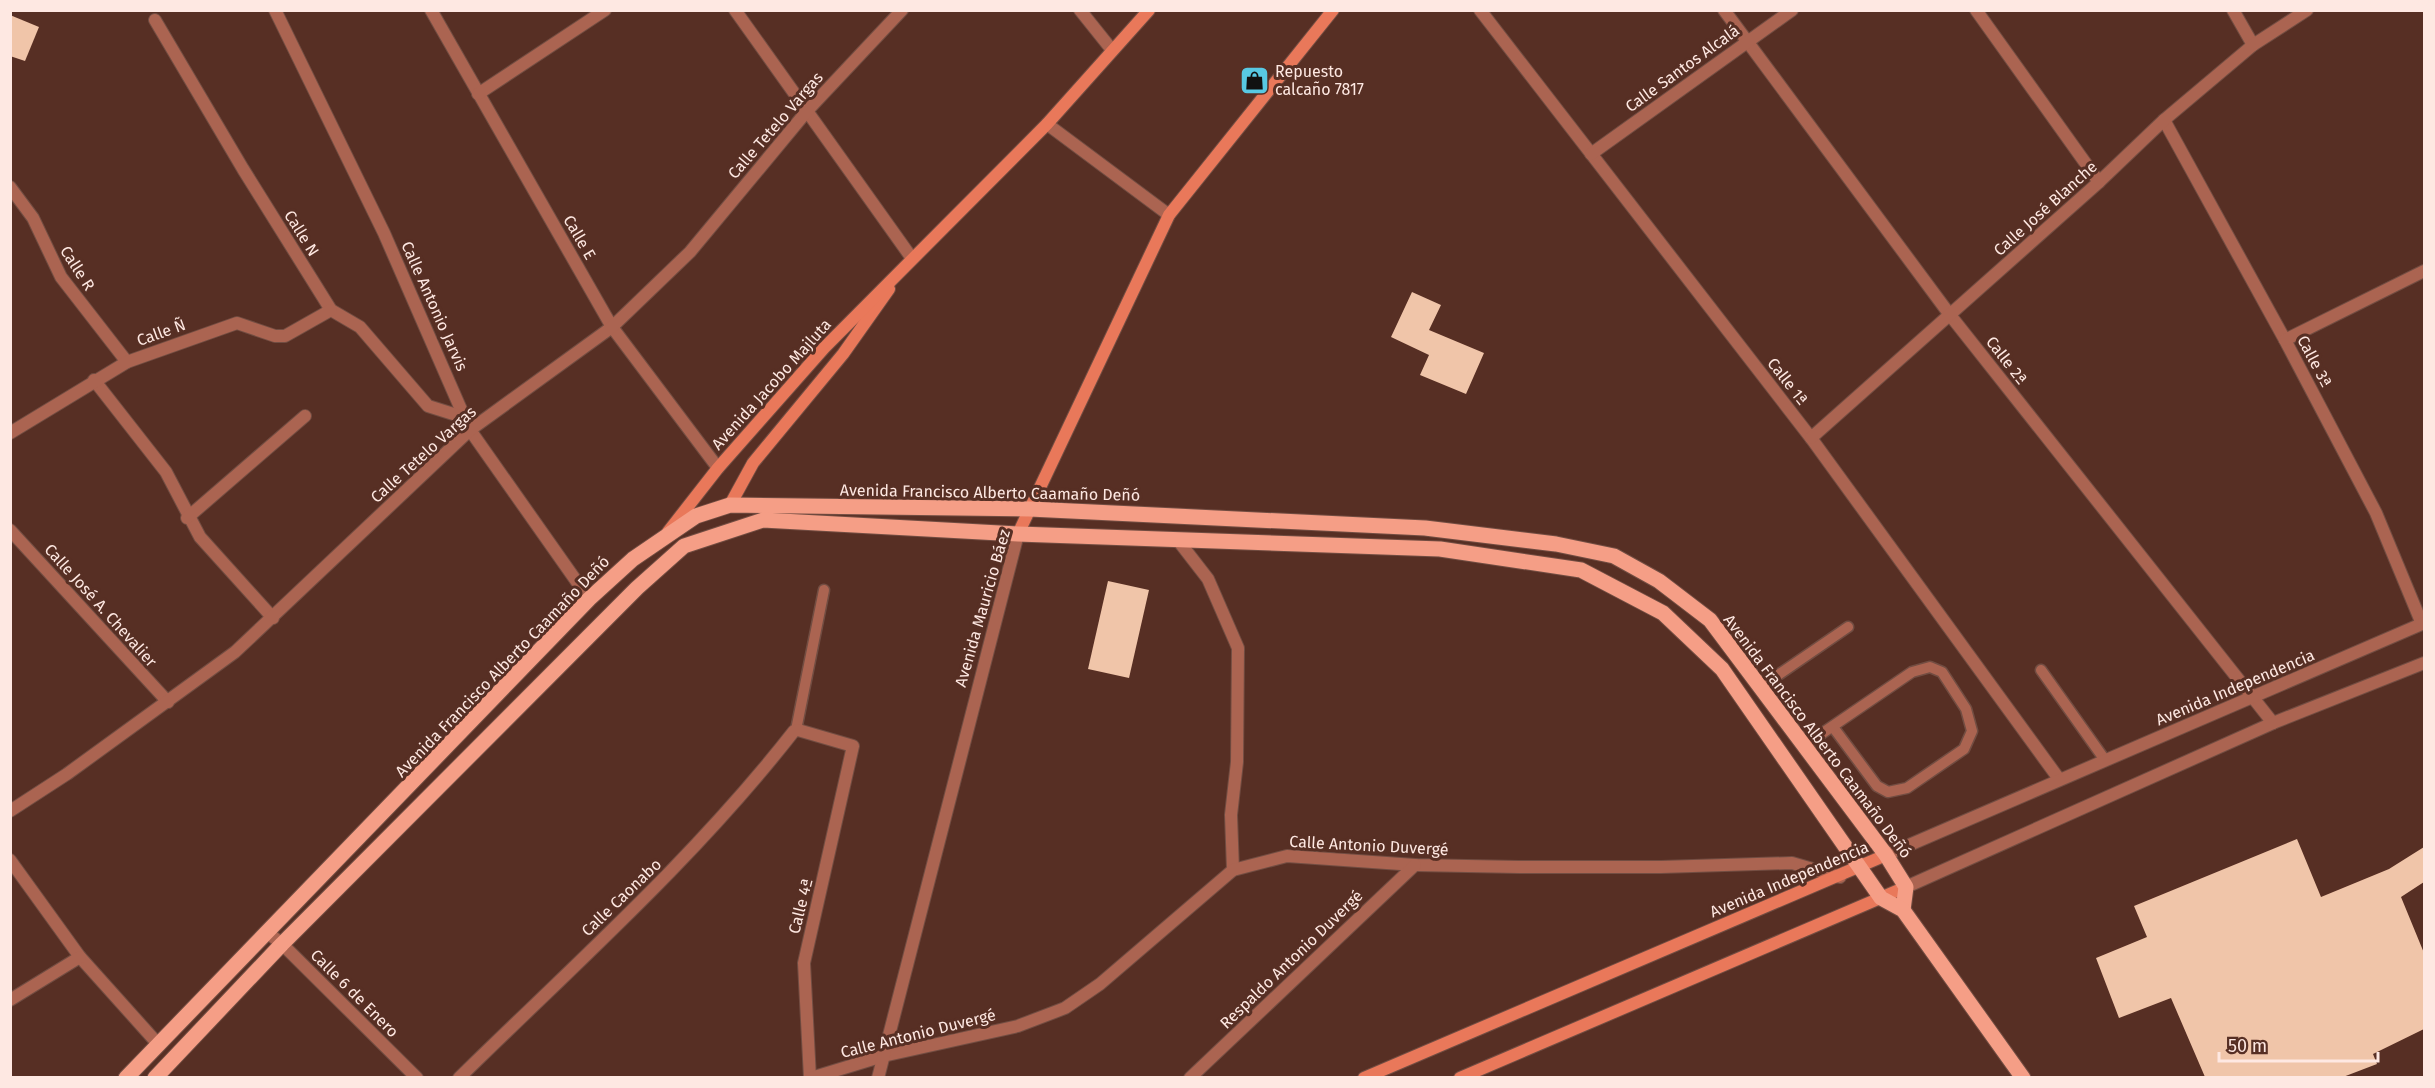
<svg xmlns="http://www.w3.org/2000/svg" width="2435" height="1088" viewBox="0 0 2435 1088" font-family="'Fira Sans',sans-serif">
<rect width="100%" height="100%" fill="#572f24"/>
<g fill="#f0c5a9">
<path d="M10 15 39 27 25 61 10 56Z"/>
<path d="M1412 292 1441 305 1429 330 1484 353 1466 394 1420 375 1429 355 1391 337Z"/>
<path d="M1108 581 1149 590 1129 678 1088 669Z"/>
<path d="M2297 839 2321 897 2389 869 2424 847V882L2401 897 2424 953V1029L2373 1054 2377 1064 2343 1077H2205L2171 998 2119 1018 2096 958 2147 937 2134 906Z"/>
</g>
<g fill="none" stroke-linecap="round" stroke-linejoin="round">
<defs>
<g id="service">
<path d="M2041 670 2105 760"/>
<path d="M1762 686 1848 627"/>
<path d="M796 730 824 590"/>
<path d="M1805 745 1912 672 1930 667 1942 672 1966 709 1972 731 1964 749 1907 788 1888 792 1877 786 1833 727"/>
</g>
<g id="minor">
<path d="M275 10 384 233 470 430 589 599"/>
<path d="M431 10 612 327 718 468"/>
<path d="M735 10 911 257"/>
<path d="M1080 10 1112 50"/>
<path d="M1480 10 1811 438 2059 779"/>
<path d="M1724 10 1950 315 2273 723"/>
<path d="M1976 10 2099 182"/>
<path d="M2233 10 2253 45"/>
<path d="M155 20 243 169 331 310 360 327 428 406 466 418"/>
<path d="M478 94 605 10"/>
<path d="M2164 120 2285 340 2376 513 2422 624"/>
<path d="M1047 124 1169 215"/>
<path d="M1591 154 1792 10"/>
<path d="M10 187 33 218 61 277 127 362"/>
<path d="M2285 340 2424 271"/>
<path d="M94 380 166 472 200 537 273 618"/>
<path d="M10 433 127 362 237 323 275 336H285L331 310"/>
<path d="M1811 438 2099 182 2164 120 2253 45 2307 10"/>
<path d="M187 518 305 416"/>
<path d="M10 530 168 702"/>
<path d="M1177 539 1208 579 1238 648 1237 762 1231 815 1233 870"/>
<path d="M10 811 67 774 235 652 470 430 612 327 690 252 807 111 902 10"/>
<path d="M10 860 80 957 158 1044"/>
<path d="M268 933 282 944 417 1078"/>
<path d="M10 1000 80 957"/>
<path d="M459 1078C574 965 695 858 794 731L798 730 853 746 804 963 810 1078"/>
<path d="M811 1078 883 1056 1018 1026 1065 1008 1100 984 1233 870 1287 856 1415 865 1519 867H1661L1792 863 1840 877"/>
<path d="M1190 1078 1415 865"/>
</g>
<g id="tertiary">
<path d="M1886 855 2424 623"/>
<path d="M1906 887 2273 723 2424 663"/>
<path d="M878 1078 1018 534"/>
</g>
<g id="secondary">
<path d="M730 505 753 463 843 354 889 289"/>
<path d="M668 532 718 468 824 348 1047 124 1149 10"/>
<path d="M1018 534 1169 215 1333 10"/>
<path d="M1364 1078 1886 855"/>
<path d="M1460 1078 1906 887"/>
</g>
<g id="primary">
<path d="M126 1078 589 599 633 559 696 516 730 505 1030 509 1425 528 1556 544 1614 556 1659 581 1710 620 1886 855 1906 887 1903 910"/>
<path d="M155 1078 282 944 637 588 684 546 763 520 1018 534 1440 549 1581 570 1663 613 1722 669 1881 898 1903 910 2023 1078"/>
</g>
</defs>
<use href="#service" stroke="#724d42" stroke-width="13"/>
<use href="#minor" stroke="#724d42" stroke-width="14"/>
<use href="#tertiary" stroke="#724d42" stroke-width="14"/>
<use href="#secondary" stroke="#724d42" stroke-width="14"/>
<use href="#primary" stroke="#724d42" stroke-width="17"/>
<use href="#service" stroke="#ab6451" stroke-width="10"/>
<use href="#minor" stroke="#ab6451" stroke-width="12"/>
<use href="#tertiary" stroke="#ab6451" stroke-width="12"/>
<use href="#secondary" stroke="#e9785a" stroke-width="12"/>
<use href="#primary" stroke="#f59e86" stroke-width="15"/>
</g>
<defs>
<symbol id="shop-square" viewBox="-11 -11 22 22"><rect x="-9" y="-9" width="18" height="18" rx="4" fill="#58c9e3" stroke="#572f24"/><path d="M-5-2.5h2.3a2.7 3.5 0 0 1 5.4 0H5L5.5 6h-11ZM-1.5-2.5h3a1.5 2.3 0 0 0-3 0Z" fill="#111"/></symbol>
</defs>
<g fill-rule="evenodd">
<use href="#shop-square" x="1238" y="64" width="33" height="33"/>
</g>
<g text-anchor="middle" stroke-width="6" stroke-linejoin="round" paint-order="stroke">
<g font-size="16" fill="#fee8e2" stroke="#572f24">
<text transform="translate(1682 68) rotate(-36)" y="6">Calle Santos Alcalá</text>
<text transform="translate(775 125) rotate(-49)" y="6">Calle Tetelo Vargas</text>
<text transform="translate(2045 208) rotate(-42)" y="6">Calle José Blanche</text>
<text transform="translate(302 233) rotate(58)" y="6">Calle N</text>
<text transform="translate(580 237) rotate(60)" y="6">Calle E</text>
<text transform="translate(78 268) rotate(57)" y="6">Calle R</text>
<text transform="translate(435 306) rotate(66)" y="6">Calle Antonio Jarvis</text>
<text transform="translate(161 332) rotate(-20)" y="6">Calle Ñ</text>
<text transform="translate(2007 360) rotate(52)" y="6">Calle 2ª</text>
<text transform="translate(2315 361) rotate(62)" y="6">Calle 3ª</text>
<text transform="translate(1788 381) rotate(52)" y="6">Calle 1ª</text>
<text transform="translate(771 384) rotate(-48)" y="6">Avenida Jacobo Majluta</text>
<text transform="translate(423 454) rotate(-42)" y="6">Calle Tetelo Vargas</text>
<text transform="translate(990 492) rotate(1)" y="6">Avenida Francisco Alberto Caamaño Deñó</text>
<text transform="translate(101 605) rotate(48)" y="6">Calle José A. Chevalier</text>
<text transform="translate(982 608) rotate(-74)" y="6">Avenida Mauricio Báez</text>
<text transform="translate(502 666) rotate(-46)" y="6">Avenida Francisco Alberto Caamaño Deñó</text>
<text transform="translate(2235 687) rotate(-23)" y="6">Avenida Independencia</text>
<text transform="translate(1818 736) rotate(53)" y="6">Avenida Francisco Alberto Caamaño Deñó</text>
<text transform="translate(1369 845) rotate(3)" y="6">Calle Antonio Duvergé</text>
<text transform="translate(1789 879) rotate(-23)" y="6">Avenida Independencia</text>
<text transform="translate(621 897) rotate(-44)" y="6">Calle Caonabo</text>
<text transform="translate(800 906) rotate(-76)" y="6">Calle 4ª</text>
<text transform="translate(1291 959) rotate(-44)" y="6">Respaldo Antonio Duvergé</text>
<text transform="translate(355 993) rotate(45)" y="6">Calle 6 de Enero</text>
<text transform="translate(918 1033) rotate(-14)" y="6">Calle Antonio Duvergé</text>
</g>
<g font-size="16" fill="#fee8e2" stroke="#572f24" text-anchor="start">
<text x="1275" y="77">Repuesto<tspan x="1275" dy="18">calcaño 7817</tspan></text>
</g>
</g>
<rect width="2435" height="1088" fill="none" stroke="#fee8e2" stroke-width="24"/>
<path d="M2219 1052v9h159v-9" fill="none" stroke="#fee8e2" stroke-width="3"/>
<text x="2228" y="1052" font-size="18" fill="#fee8e2" stroke="#572f24" stroke-width="4.5" paint-order="stroke">50 m</text>
</svg>
